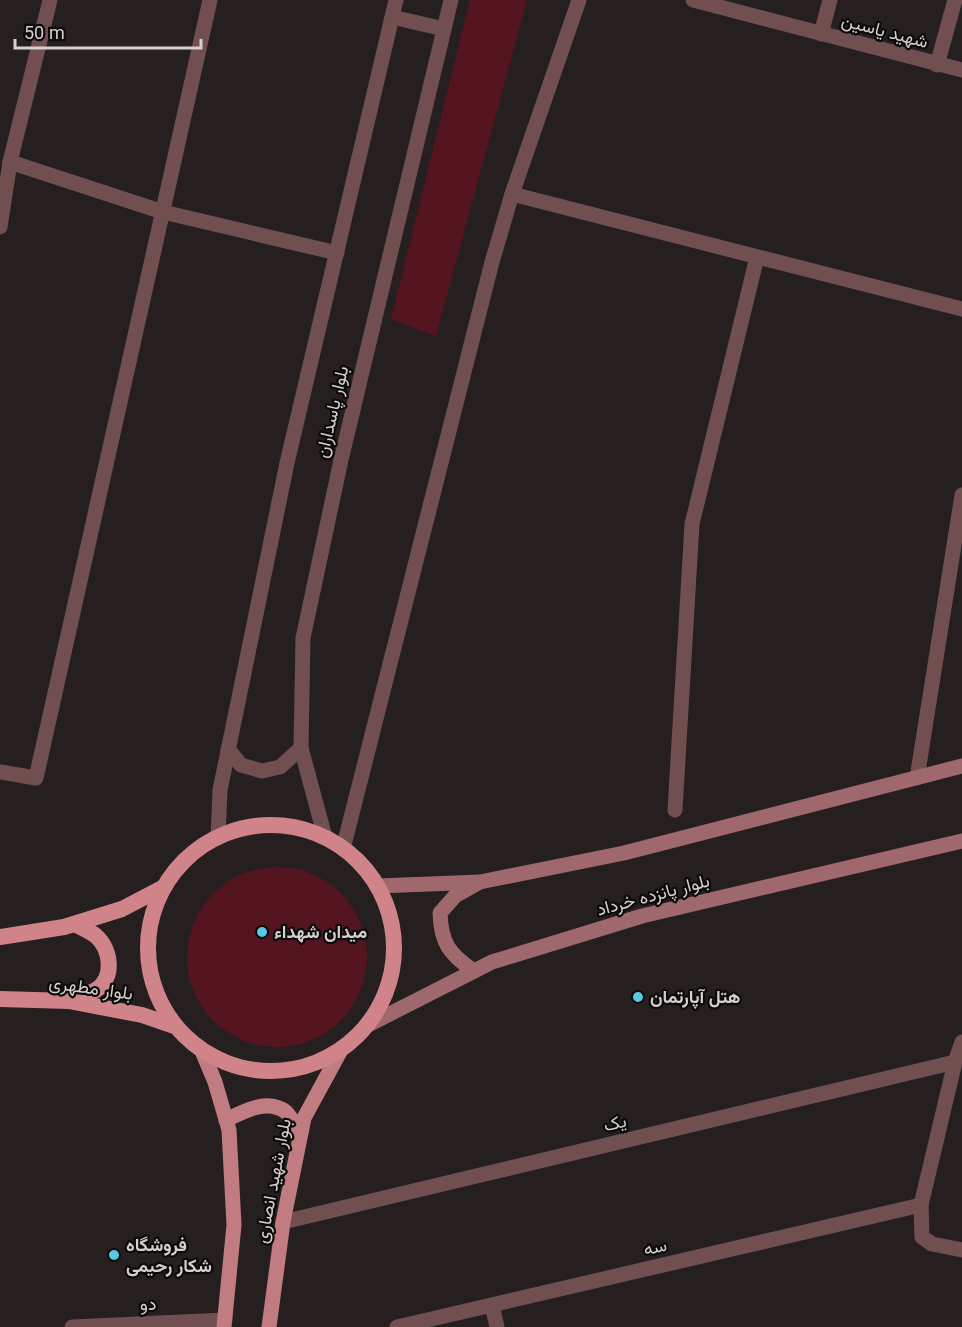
<svg xmlns="http://www.w3.org/2000/svg" width="962" height="1327" viewBox="0 0 962 1327" font-family="Georgia,Vazirmatn,serif">
<rect width="100%" height="100%" fill="#261f20"/>
<g fill="#541520">
<path d="M470 0H527L436 336 391 319Z"/>
<circle cx="277" cy="957" r="90"/>
</g>
<g fill="none" stroke-linecap="round" stroke-linejoin="round">
<g stroke="#714f51" stroke-width="15">
<path d="M693 0 962 70"/>
<path d="M821 34 830 0"/>
<path d="M937 65 955 0"/>
<path d="M10 162 163 212 337 253"/>
<path d="M512 194 962 309"/>
<path d="M0 227 10 162 50 0"/>
<path d="M0 772 36 778 210 0"/>
<path d="M917 778 962 495"/>
<path d="M675 810 692 524 757 257"/>
<path d="M343 849 492 262 512 194 579 0"/>
<path d="M962 1042 955 1062 921 1205 922 1237 932 1244 962 1250"/>
<path d="M283 1222 955 1062"/>
<path d="M492 1305 497 1327"/>
<path d="M72 1327 225 1320"/>
<path d="M397 1327 921 1205"/>
</g>
<g stroke="#714f51" stroke-width="15">
<path d="M392 17 444 29"/>
<path d="M228 749 241 765 262 771 280 767 301 748"/>
<path d="M325 837 301 748 303 638 341 460 451 0"/>
<path d="M218 838 220 790 287 463 396 0"/>
</g>
<g stroke="#9e686c" stroke-width="15">
<path d="M378 886 480 882 624 853 962 766"/>
<path d="M474 971C449 954 441 943 440 913L455 896 478 883"/>
<path d="M368 1025 492 962 642 916 962 841"/>
</g>
<g stroke="#c07c81" stroke-width="15">
<path d="M202 1051 215 1082 229 1130 234 1225 224 1327"/>
<path d="M226 1120C244 1111 268 1098 286 1112 291 1117 296 1126 301 1132"/>
<path d="M269 1327 283 1222 304 1118 341 1050"/>
</g>
<g stroke="#d0848a" stroke-width="16">
<circle cx="271" cy="948" r="123"/>
<path d="M0 937 64 927 122 909 164 887"/>
<path d="M0 999 69 1001 142 1015 174 1026"/>
<path d="M69 1001C78 997 88 994 96 990 115 978 111 949 96 936 90 931 82 928 75 924"/>
</g>
</g>
<g fill="#57c9e2" stroke="#0d0a0a" stroke-width="2">
<circle cx="262" cy="932" r="6"/>
<circle cx="638" cy="997" r="6"/>
<circle cx="114" cy="1255" r="6"/>
</g>
<g text-anchor="middle" stroke-width="4.5" stroke-linejoin="round" paint-order="stroke">
<g font-size="18" fill="#d5d0d0" stroke="#0d0a0a">
<text transform="translate(885 31) rotate(15)" y="6">شهید یاسین</text>
<text transform="translate(332 412) rotate(-77)" y="6">بلوار پاسداران</text>
<text transform="translate(653 895) rotate(-15)" y="6">بلوار پانزده خرداد</text>
<text transform="translate(91 988) rotate(8)" y="6">بلوار مطهری</text>
<text transform="translate(615 1123) rotate(-13)" y="6">یک</text>
<text transform="translate(273 1181) rotate(-79)" y="6">بلوار شهید انصاری</text>
<text transform="translate(655 1247) rotate(-13)" y="6">سه</text>
<text transform="translate(148 1304) rotate(-2)" y="6">دو</text>
</g>
<g font-size="18" font-weight="bold" fill="#d5d0d0" stroke="#0d0a0a" text-anchor="start">
<text x="274" y="938">میدان شهداء</text>
<text x="650" y="1003">هتل آپارتمان</text>
<text x="126" y="1251">فروشگاه<tspan x="126" dy="21">شکار رحیمی</tspan></text>
</g>
</g>
<path d="M15 39v9h186v-9" fill="none" stroke="#d5d0d0" stroke-width="3"/>
<text x="24" y="39" font-size="18" fill="#d5d0d0" stroke="#0d0a0a" stroke-width="4.5" paint-order="stroke">50 m</text>
</svg>
